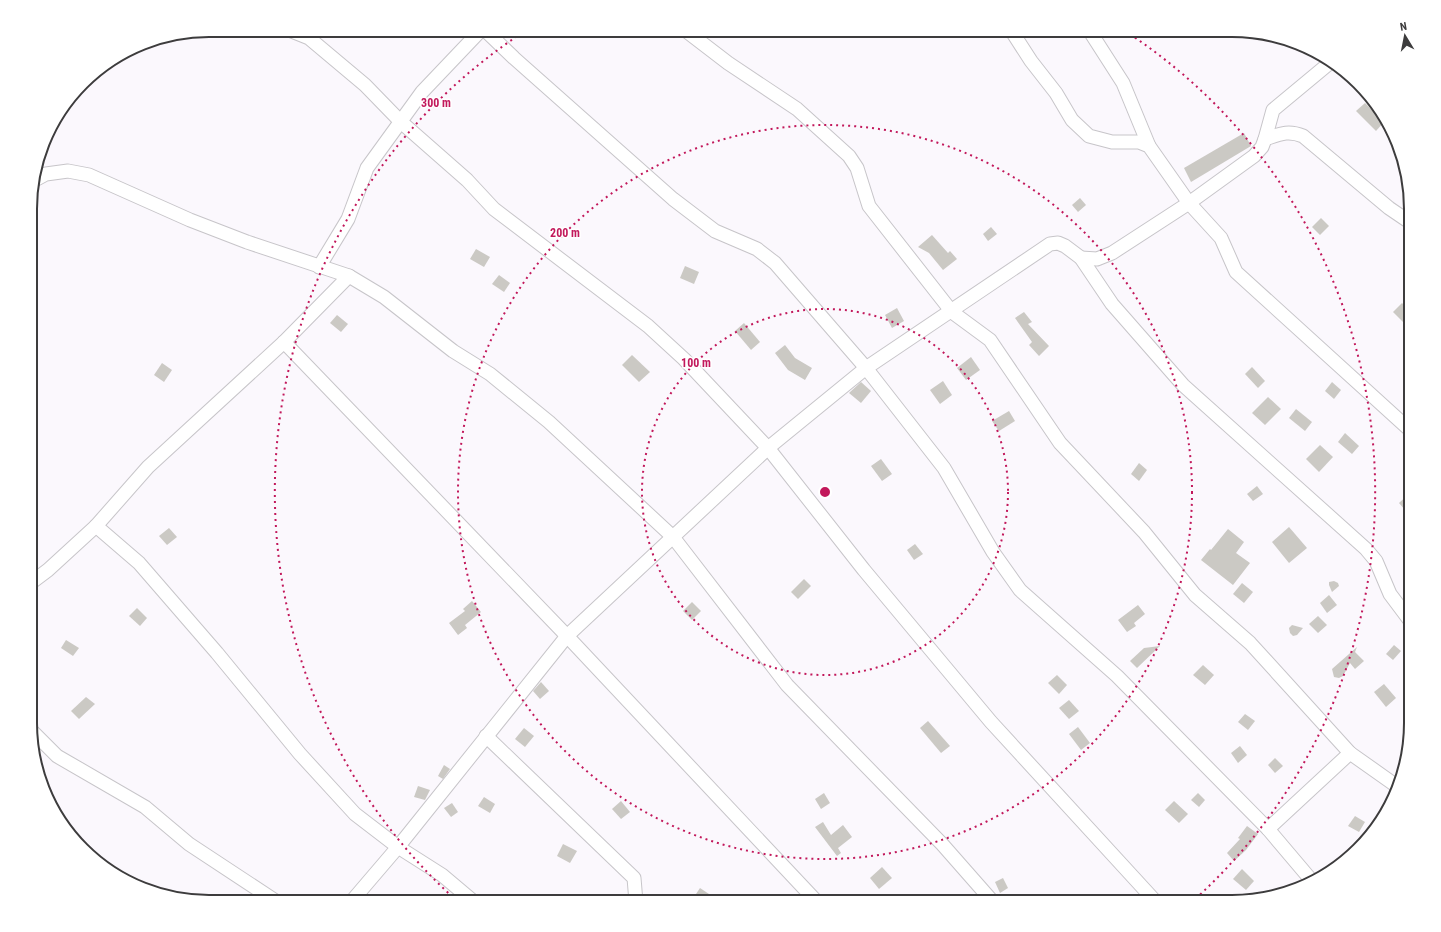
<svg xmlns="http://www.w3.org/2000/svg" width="1441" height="932" viewBox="0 0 1441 932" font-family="'Roboto Condensed',sans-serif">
<rect width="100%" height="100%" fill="#fbf8fd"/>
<g fill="#cbc9c4">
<path d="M1365 103 1384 122 1376 131 1356 111Z"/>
<path d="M1244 133 1251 146 1191 182 1184 168Z"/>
<path d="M1080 198 1086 205 1078 212 1072 205Z"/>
<path d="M1321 218 1329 226 1320 235 1312 227Z"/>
<path d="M991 227 997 234 988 241 983 234Z"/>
<path d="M932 235 948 253 950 251 957 259 943 270 929 253 918 247Z"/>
<path d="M476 249 490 257 484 267 470 259Z"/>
<path d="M685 266 699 272 694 284 680 278Z"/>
<path d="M499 275 510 283 504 292 492 284Z"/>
<path d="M1402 303 1411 312V330L1393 312Z"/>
<path d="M897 308 904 321 892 328 885 315Z"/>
<path d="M1024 312 1032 322 1028 324 1049 346 1039 356 1029 345 1032 342 1015 318Z"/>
<path d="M337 315 348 324 341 332 330 323Z"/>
<path d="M744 323 760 342 751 350 735 331Z"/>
<path d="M785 345 795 358 812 368 805 380 788 370 775 353Z"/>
<path d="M632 355 650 372 639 382 622 365Z"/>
<path d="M971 357 980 370 966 380 957 368Z"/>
<path d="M162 363 172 370 164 382 154 375Z"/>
<path d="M1252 367 1265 381 1258 388 1245 374Z"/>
<path d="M943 381 952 395 940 404 930 390Z"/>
<path d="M861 382 871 391 861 403 849 393Z"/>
<path d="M1332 382 1341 390 1334 399 1325 391Z"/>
<path d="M1268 397 1281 409 1265 425 1252 413Z"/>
<path d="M1296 409 1312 422 1305 431 1289 418Z"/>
<path d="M1009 411 1015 421 999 431 992 421Z"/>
<path d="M1345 433 1359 446 1352 454 1338 442Z"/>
<path d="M1320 445 1333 457 1319 472 1306 459Z"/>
<path d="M881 459 892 474 882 481 871 466Z"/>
<path d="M1139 463 1147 470 1139 481 1131 474Z"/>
<path d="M1257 486 1263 494 1253 501 1247 494Z"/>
<path d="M1411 492V517L1399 503Z"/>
<path d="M1289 527 1307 548 1289 563 1272 542Z"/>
<path d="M169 528 177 537 167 545 159 536Z"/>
<path d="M1228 529 1244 542 1236 553 1250 563 1233 585 1201 560 1210 549 1211 550Z"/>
<path d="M915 544 923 554 914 560 907 550Z"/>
<path d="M804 579 811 586 798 599 791 592Z"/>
<path d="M1334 581 1338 583 1339 586 1332 592 1329 585V582Z"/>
<path d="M1242 583 1253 592 1244 603 1233 594Z"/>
<path d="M1329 595 1337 605 1327 613 1320 603Z"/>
<path d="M472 601 481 612 465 625 467 628 458 635 449 623 465 611 463 609Z"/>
<path d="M692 602 701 611 692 620 683 611Z"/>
<path d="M1138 605 1145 614 1134 623 1136 626 1127 632 1118 620Z"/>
<path d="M137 608 147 618 140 626 129 616Z"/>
<path d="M1318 616 1327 625 1318 633 1309 624Z"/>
<path d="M1292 625 1303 628 1297 635 1293 636 1290 633 1289 628Z"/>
<path d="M66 640 79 648 73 656 61 648Z"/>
<path d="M1394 645 1401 651 1393 660 1386 654Z"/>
<path d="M1160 646 1137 668 1130 661 1144 648Z"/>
<path d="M1357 647 1355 652 1364 661 1355 669 1350 663 1343 676 1339 678 1334 677 1332 669Z"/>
<path d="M1203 665 1214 675 1205 685 1193 675Z"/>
<path d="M1057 675 1067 685 1059 694 1048 683Z"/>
<path d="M541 682 549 691 540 699 533 691Z"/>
<path d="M1384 684 1396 698 1386 707 1374 692Z"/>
<path d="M86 697 95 704 79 719 71 711Z"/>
<path d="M1069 700 1079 711 1069 719 1059 708Z"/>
<path d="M1245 714 1255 721 1248 730 1238 722Z"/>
<path d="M928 721 950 746 941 753 920 728Z"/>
<path d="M1078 727 1090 743 1081 750 1069 734Z"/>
<path d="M524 728 534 736 525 747 515 739Z"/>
<path d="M1240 746 1247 755 1238 763 1231 753Z"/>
<path d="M1275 758 1283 766 1275 773 1268 765Z"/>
<path d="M444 765 450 769 443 779 438 776Z"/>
<path d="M418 786 430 790 425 800 414 797Z"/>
<path d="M824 793 830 803 821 809 815 799Z"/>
<path d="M1198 793 1205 800 1199 807 1191 800Z"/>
<path d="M484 797 495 804 490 813 478 806Z"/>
<path d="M621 801 630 812 621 819 612 809Z"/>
<path d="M1174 801 1188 814 1179 823 1165 810Z"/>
<path d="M452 803 458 812 451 817 444 808Z"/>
<path d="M1355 816 1365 822 1359 832 1348 826Z"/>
<path d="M823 822 831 835 843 825 852 837 838 848 841 853 837 856 815 827Z"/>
<path d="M1247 826 1258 834 1246 850 1234 861 1227 853 1240 839 1238 838Z"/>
<path d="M563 844 577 851 570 863 557 856Z"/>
<path d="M882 867 892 878 879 889 870 878Z"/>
<path d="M1242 869 1254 881 1246 890 1233 879Z"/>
<path d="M1003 878 1008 888 1000 893 995 882Z"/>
<path d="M700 888 721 902H701L694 897Z"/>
</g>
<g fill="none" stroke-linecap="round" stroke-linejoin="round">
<defs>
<g id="minor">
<path d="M289 30 309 38 365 85 401 122 467 180 494 209 648 326 684 359 768 448 864 570 991 722 1156 902"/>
<path d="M485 30 514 58 673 199 715 231 757 249 775 263 866 368 944 468 993 552 1020 590 1117 676 1268 829 1312 881"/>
<path d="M685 30 728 63 797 109 849 156 857 168 869 206 952 312 990 340 1060 443 1144 532 1195 595 1250 643 1350 753 1398 787"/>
<path d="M1011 30 1031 61 1056 93 1072 120 1089 136 1112 142H1139L1149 146 1189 203 1221 238 1236 272 1411 431"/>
<path d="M1089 30 1123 83 1149 146"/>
<path d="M1265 139C1280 134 1288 130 1303 136L1389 208 1411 223"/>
<path d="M33 181 46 174 68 171 89 175 190 220 247 242 349 276 384 297 453 351 490 374 549 422 673 537 787 685 942 844 993 902"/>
<path d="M1081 258 1097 259 1112 253 1189 203 1254 156 1262 147 1265 139 1273 110 1332 61"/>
<path d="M319 267 348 219 367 168 422 92 481 30"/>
<path d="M284 342 567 636 817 902"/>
<path d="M96 526 139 563 217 653 300 754 355 814 398 847 442 875 474 902"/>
<path d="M32 582 48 570 96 526 148 467 284 342 349 276"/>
<path d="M32 731 57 756 145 807 189 844 277 902"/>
<path d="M486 736 634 878 636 902"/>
<path d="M1268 829 1350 753"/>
<path d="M351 902 398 847 567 636 768 448 866 368 1050 244 1058 243 1065 246 1081 258 1112 304 1183 385 1366 549 1376 561 1390 594 1411 622"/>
</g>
</defs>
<use href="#minor" stroke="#c7c5c9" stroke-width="15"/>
<use href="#minor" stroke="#fff" stroke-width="13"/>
</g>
<g fill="none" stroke="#c2185b" stroke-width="2" stroke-dasharray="2 4">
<circle cx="825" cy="492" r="183"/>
<circle cx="825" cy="492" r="367"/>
<path d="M457 901A550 550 0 0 1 525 31M1125 31A550 550 0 0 1 1193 901"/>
</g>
<path d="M0 0H1441V932H0ZM209 37H1232A172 172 0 0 1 1404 209V723A172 172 0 0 1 1232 895H209A172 172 0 0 1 37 723V209A172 172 0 0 1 209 37Z" fill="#fff" fill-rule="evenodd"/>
<path fill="none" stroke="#3d3c3d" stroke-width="2" d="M209 37H1232A172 172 0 0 1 1404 209V723A172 172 0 0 1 1232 895H209A172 172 0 0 1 37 723V209A172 172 0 0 1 209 37Z"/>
<circle cx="825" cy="492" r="6" fill="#c2185b" stroke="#fff" stroke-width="2"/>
<g font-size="12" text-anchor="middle" font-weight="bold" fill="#c2185b" stroke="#fff" stroke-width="3" stroke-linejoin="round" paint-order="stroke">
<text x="436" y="107">300 m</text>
<text x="565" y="237">200 m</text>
<text x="696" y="367">100 m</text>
</g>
<g transform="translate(1405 36) rotate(350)" stroke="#ffffff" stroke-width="3" paint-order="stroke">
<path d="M0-3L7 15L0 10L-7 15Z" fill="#3d3c3d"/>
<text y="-6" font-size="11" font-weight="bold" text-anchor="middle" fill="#3d3c3d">N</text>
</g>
</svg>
